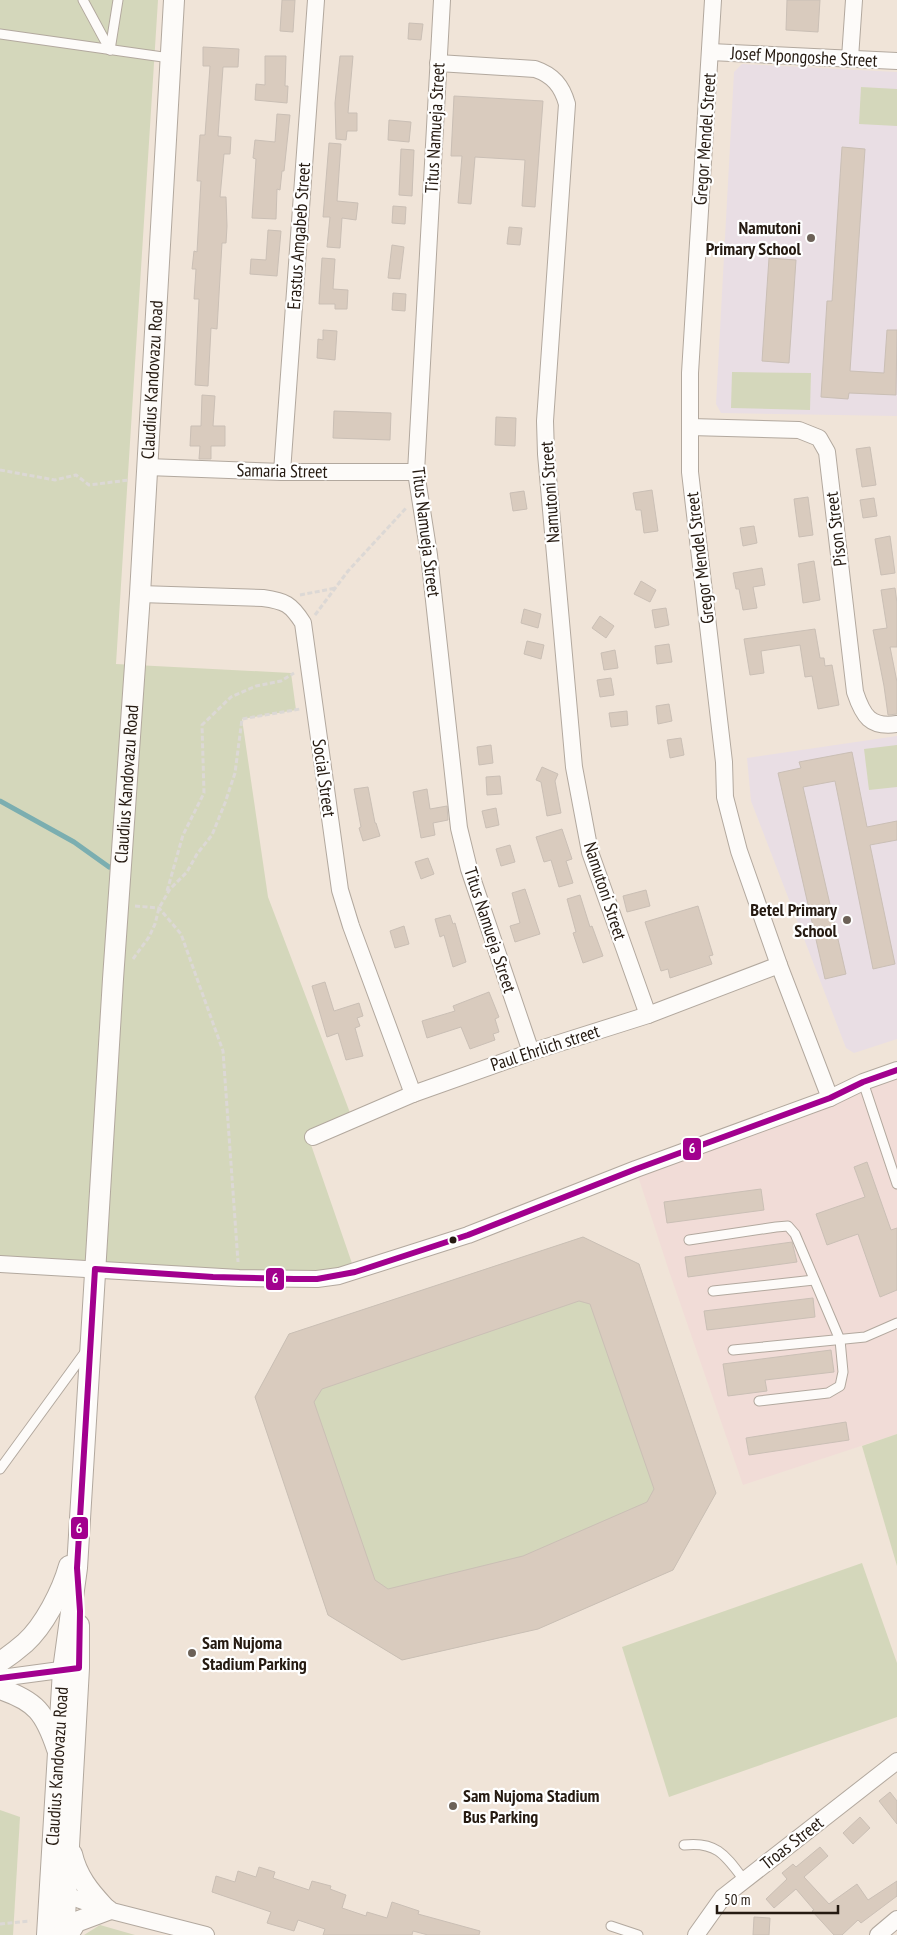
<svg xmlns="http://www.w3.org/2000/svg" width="897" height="1935" viewBox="0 0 897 1935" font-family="'PT Sans Narrow',sans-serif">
<rect width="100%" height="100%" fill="#f0e4d8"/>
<path fill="#f1dcd7" d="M897 1078V1434L743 1485 669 1271 637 1173Z"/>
<g fill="#e9dee4">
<path d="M742 64 897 72V416L721 413 716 404 734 72Z"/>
<path d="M897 736V1039L854 1053 846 1048 751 801 747 758Z"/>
</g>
<g fill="#d4d7bb">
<path d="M0 0H158L116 664 291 673 296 710 242 719 268 897 352 1118 308 1136 355 1272 317 1279 0 1264Z"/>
<path d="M861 87 897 89V126L859 124Z"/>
<path d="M732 372 811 373 810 410 731 408Z"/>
<path d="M897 745V787L869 790 864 749Z"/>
<path d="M583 1237 639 1264 716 1493 673 1570 538 1629 402 1660 328 1615 255 1397 289 1334Z"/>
<path d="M897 1434V1566L862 1446Z"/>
<path d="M862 1563 897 1663V1717L669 1797 622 1647Z"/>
<path d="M0 1810 20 1817 13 1935H0Z"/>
<path d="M100 1925 135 1935H84Z"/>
</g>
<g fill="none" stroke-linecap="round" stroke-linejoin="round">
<path stroke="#7baeb0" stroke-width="5" d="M0 801 74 842 109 867"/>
</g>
<g fill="#d9cbbe" stroke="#cabfb5" fill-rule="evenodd">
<path d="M282 0H295L293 32 280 31Z"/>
<path d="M787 0H820L818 32 786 30Z"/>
<path d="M409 23 423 24 421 40 408 39Z"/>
<path d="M203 47 239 49 238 67H223L218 136 231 137 230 154H224L220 197H226L227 226 226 243H222L217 329 211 328 208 386 195 385 199 299H194L196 269H192L194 251 197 252 201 181H197L200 135H205L210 66H203Z"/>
<path d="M265 56H286L285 86H288L287 103 255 100 256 84 265 85Z"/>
<path d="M340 56H353L348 113H357V131H347L346 140 336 139 335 103Z"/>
<path d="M454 96 543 101 535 207 522 206 525 160 475 157 471 204 458 203 462 156H451Z"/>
<path d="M277 114 290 115 284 171H282L280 190 277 189 276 219 252 218 256 159 253 158 255 140 275 142Z"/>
<path d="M389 120 411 122 409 142 388 140Z"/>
<path d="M329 143 341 144 337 201 358 203 356 220 342 218 340 248 327 247 330 217H323Z"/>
<path d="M842 147 865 149 850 371 884 373 887 330H897L896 395 849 393 848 399 821 397 827 301H832Z"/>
<path d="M401 149 414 150 412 196 399 195Z"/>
<path d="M393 206 406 207 405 224 392 223Z"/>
<path d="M509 227 522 228 520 245 507 244Z"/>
<path d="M268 230 281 231 277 276 250 274 251 259 266 260Z"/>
<path d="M392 245 404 247 400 279 388 278Z"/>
<path d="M322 258 335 259 333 289 348 290 347 309H335V304H319Z"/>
<path d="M769 258 796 260 789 363 762 361Z"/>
<path d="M393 293 406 294 405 311 392 310Z"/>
<path d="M323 330 337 331 335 360 317 358 318 339 323 340Z"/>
<path d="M202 395 215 396 213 426H225V446H211V459H199L200 446H190L191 426H201Z"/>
<path d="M334 411 391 413 390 440 333 438Z"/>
<path d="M496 417 516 418 515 446 495 445Z"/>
<path d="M870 447 876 485 862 487 856 449Z"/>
<path d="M652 490 658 531 644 533 641 510H636L633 493Z"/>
<path d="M524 491 527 509 513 511 510 493Z"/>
<path d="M808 497 813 535 799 537 794 499Z"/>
<path d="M874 498 877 516 863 518 860 500Z"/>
<path d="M754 526 757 543 743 546 740 528Z"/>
<path d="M890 536 895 573 881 575 875 539Z"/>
<path d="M814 561 820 600 803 603 798 564Z"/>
<path d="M762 568 765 585 753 587 757 608 743 610 739 589H736L733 573Z"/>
<path d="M641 581 656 590 650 602 634 594Z"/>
<path d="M895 588 897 603V647H890L897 682V714L888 715 884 686 873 630 887 628 881 590Z"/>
<path d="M666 608 669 625 655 628 652 610Z"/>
<path d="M524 609 541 614 538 628 521 623Z"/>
<path d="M600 616 614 626 606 638 592 628Z"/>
<path d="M815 629 820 658H824L825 666 832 665 839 705 818 709 812 676 805 677 800 645 761 651 764 673 750 675 744 639Z"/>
<path d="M527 641 544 645 541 659 524 654Z"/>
<path d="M669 644 672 662 657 664 655 646Z"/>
<path d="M615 650 618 668 604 670 601 653Z"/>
<path d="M611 678 614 695 600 697 597 680Z"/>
<path d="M669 704 672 721 658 724 656 706Z"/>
<path d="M627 711 628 725 611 727 609 713Z"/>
<path d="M681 738 684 755 670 758 667 740Z"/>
<path d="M491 745 493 763 479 765 477 747Z"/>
<path d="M852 752 867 827 897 821V840L870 845 895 964 873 969 835 781 803 787 846 974 825 979 778 773 801 768 799 762Z"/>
<path d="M542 767 558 774 555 781 561 813 547 816 541 782 536 780Z"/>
<path d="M500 776 502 794 487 795 486 777Z"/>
<path d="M368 787 375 823H376L380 836 363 841 359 828 361 827 354 789Z"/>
<path d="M427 789 430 809 447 806 448 820 433 823 435 835 421 838 413 792Z"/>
<path d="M496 808 499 825 486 828 482 811Z"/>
<path d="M562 829 572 859 566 861 573 883 559 887 551 860 544 862 536 837Z"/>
<path d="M510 845 515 862 501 866 496 849Z"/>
<path d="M428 858 434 874 421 879 415 862Z"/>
<path d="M525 889 540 934 515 942 510 926 520 923 512 893Z"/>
<path d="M646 890 650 906 627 912 623 896Z"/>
<path d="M580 895 590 927 592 926 603 956 583 963 573 933 576 932 567 899Z"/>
<path d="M698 906 713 955 709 956 712 964 670 978 668 969 661 971 645 922Z"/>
<path d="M450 915 453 924 455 923 466 962 453 967 444 935 440 937 435 919Z"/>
<path d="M404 926 409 944 395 948 390 931Z"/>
<path d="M325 982 334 1011 359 1003 363 1016 357 1018 360 1026 355 1028 363 1056 346 1060 338 1033 327 1037 312 986Z"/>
<path d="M489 992 499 1017 495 1019 499 1032 493 1034 495 1040 470 1049 461 1027 427 1038 422 1021 455 1011 453 1006Z"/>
<path d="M867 1162 891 1230 897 1228V1290L880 1297 858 1234 827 1245 816 1214 865 1197 854 1167Z"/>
<path d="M761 1189 764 1210 667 1223 664 1202Z"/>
<path d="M583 1237 639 1264 716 1493 673 1570 538 1629 402 1660 328 1615 255 1397 289 1334ZM579 1301 590 1304 654 1489 647 1502 523 1556 388 1589 375 1580 314 1402 322 1389Z"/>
<path d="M792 1242 797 1262 688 1277 685 1257Z"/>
<path d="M813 1298 815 1317 707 1330 704 1311Z"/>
<path d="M831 1350 834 1372 765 1380 767 1391 728 1396 723 1364Z"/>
<path d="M846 1422 849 1440 749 1455 746 1438Z"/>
<path d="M890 1792 897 1801V1824L879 1801Z"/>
<path d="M860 1817 870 1828 853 1844 843 1833Z"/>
<path d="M820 1847 828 1856 804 1877 829 1904 857 1884 868 1900 897 1881V1896L861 1923 858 1920 842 1935H834L812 1911 814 1910 796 1889 774 1908 766 1899 787 1879 782 1873 793 1864 796 1867Z"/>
<path d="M259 1867 275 1872 273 1878 309 1890 312 1881 331 1886 330 1889 346 1895 342 1908 366 1916 367 1912 387 1918 392 1902 419 1911 418 1914 480 1931 479 1935H428L413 1931 412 1935H323L325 1929 298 1920 294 1931 267 1923 271 1912 212 1892 216 1876 235 1882 238 1871 256 1877Z"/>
<path d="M754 1917 770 1918 769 1935H753Z"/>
</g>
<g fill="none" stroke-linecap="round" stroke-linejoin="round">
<defs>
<g id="service">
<path d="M83 0 110 50"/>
<path d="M0 34 170 58"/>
<path d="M110 50 118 0"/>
<path d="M863 1082 897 1184"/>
<path d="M689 1240 776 1227 788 1226 795 1234 840 1340 843 1372 840 1386 828 1393 759 1401"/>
<path d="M713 1291 814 1280"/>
<path d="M733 1350 865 1337 897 1323"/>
<path d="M0 1469 86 1351"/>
<path d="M684 1845C717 1841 726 1856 744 1880"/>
<path d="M611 1926 638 1935"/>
</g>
<g id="minor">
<path d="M442 0 416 472 429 555 459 828 469 869 531 1052"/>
<path d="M713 0 690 373V472L724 762 725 797 739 851 779 965 830 1098"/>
<path d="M710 52 897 61"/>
<path d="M850 58 854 0"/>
<path d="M438 63 535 69C553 75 562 86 567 104L545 421 546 454 574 767 590 852 648 1015"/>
<path d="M690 427 799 430 819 438 827 452 855 692C863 716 870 728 897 724"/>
<path d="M147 467 282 472H416"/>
<path d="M282 472 316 0"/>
<path d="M140 594 263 598C285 601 291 604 303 623L340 890 351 926 413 1094"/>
<path d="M313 1137 413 1094 531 1052 648 1015 779 965"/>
<path d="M0 1264 239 1278 317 1279 339 1276 468 1235 636 1169 830 1098 863 1082 897 1070"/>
<path d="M0 1678 75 1668"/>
<path d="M55 1891 108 1910 206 1935"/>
<path d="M696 1935 723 1897 897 1761"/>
<path d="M878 1935 897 1919"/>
</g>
<g id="tertiary">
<path d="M0 1662C9 1656 17 1650 25 1643 44 1626 62 1591 69 1566"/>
<path d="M0 1689C36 1701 45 1713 57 1749"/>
<path d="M72 1854C77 1876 89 1891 105 1908"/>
<path id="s1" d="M47 1935 63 1670 77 1568 113 979 140 594 174 0"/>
<path d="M64 1935 79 1668V1625"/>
<path d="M68 1935 76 1922 108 1910"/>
</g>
</defs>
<use href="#service" stroke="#b2a89e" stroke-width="11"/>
<use href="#minor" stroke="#b2a89e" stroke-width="18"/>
<use href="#tertiary" stroke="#b2a89e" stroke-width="22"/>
<g stroke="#dcd8d5" stroke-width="3" stroke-dasharray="5 2.5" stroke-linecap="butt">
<path d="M0 470 55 480 76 475 89 485 129 480"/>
<path d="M300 595 336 588"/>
<path d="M315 615 348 571 407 507"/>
<path d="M167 891 183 835 204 793 202 725 231 697 256 686 281 681 294 673"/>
<path d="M135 906 159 908 181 934 223 1051 238 1262"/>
<path d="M133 959 149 937 155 924 159 908 170 889 187 872 197 854 212 835 225 803 235 773 242 719 300 709"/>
<path d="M0 1924 30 1921"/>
</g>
<use href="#service" stroke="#fdfbf9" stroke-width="9"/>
<use href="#minor" stroke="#fdfbf9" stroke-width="16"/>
<use href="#tertiary" stroke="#fdfbf9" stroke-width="20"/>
<defs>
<path id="bus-1" d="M0 1678 79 1668 80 1611 77 1568 95 1269 213 1277 294 1279H317L355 1272 468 1235 636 1169 830 1098 863 1082 897 1070"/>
</defs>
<use href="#bus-1" stroke="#fff" stroke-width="10"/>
<use href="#bus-1" stroke="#a2008e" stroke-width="6"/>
</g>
<g fill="#6c6157" stroke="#fff" stroke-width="2">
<circle cx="811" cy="238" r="5"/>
<circle cx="847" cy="920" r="5"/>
<circle cx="192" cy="1653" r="5"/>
<circle cx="453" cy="1806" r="5"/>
</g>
<circle fill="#251a11" stroke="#fff" stroke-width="2" cx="453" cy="1240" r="4.5"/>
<g text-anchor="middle" stroke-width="4.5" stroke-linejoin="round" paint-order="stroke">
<g font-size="18" fill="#251a11" stroke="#fff">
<text transform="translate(804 57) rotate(3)" y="6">Josef Mpongoshe Street</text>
<text transform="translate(435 128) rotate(-87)" y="6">Titus Namueja Street</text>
<text transform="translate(705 139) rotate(-86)" y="6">Gregor Mendel Street</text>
<text transform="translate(299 236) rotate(-86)" y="6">Erastus Amgabeb Street</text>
<text dy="6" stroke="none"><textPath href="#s1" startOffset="1559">Claudius Kandovazu Road</textPath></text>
<text transform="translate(282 471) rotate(1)" y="6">Samaria Street</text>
<text transform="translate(550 492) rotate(-94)" y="6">Namutoni Street</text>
<text transform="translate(836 529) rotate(-97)" y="6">Pison Street</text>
<text transform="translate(426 532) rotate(83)" y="6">Titus Namueja Street</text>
<text transform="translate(700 558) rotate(-97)" y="6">Gregor Mendel Street</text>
<text transform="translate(324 778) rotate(82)" y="6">Social Street</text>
<text dy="6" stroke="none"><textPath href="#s1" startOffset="1154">Claudius Kandovazu Road</textPath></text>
<text transform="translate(605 891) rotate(72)" y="6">Namutoni Street</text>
<text transform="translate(490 930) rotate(72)" y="6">Titus Namueja Street</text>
<text transform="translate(545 1048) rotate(-18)" y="6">Paul Ehrlich street</text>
<text dy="6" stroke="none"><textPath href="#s1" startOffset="169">Claudius Kandovazu Road</textPath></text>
<text transform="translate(792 1843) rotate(-38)" y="6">Troas Street</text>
</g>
<g font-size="18" font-weight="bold" fill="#251a11" stroke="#fff" text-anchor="end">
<text x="801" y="234">Namutoni<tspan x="801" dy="21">Primary School</tspan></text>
<text x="837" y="916">Betel Primary<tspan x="837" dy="21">School</tspan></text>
<text x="202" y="1649" text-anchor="start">Sam Nujoma<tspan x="202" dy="21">Stadium Parking</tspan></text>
<text x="463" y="1802" text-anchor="start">Sam Nujoma Stadium<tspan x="463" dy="21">Bus Parking</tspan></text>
</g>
</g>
<g stroke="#fff" stroke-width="2">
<rect x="682" y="1137" width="20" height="24" rx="5" fill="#a2008e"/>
<rect x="265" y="1267" width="20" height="24" rx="5" fill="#a2008e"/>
<rect x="70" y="1516" width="19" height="24" rx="5" fill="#a2008e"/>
</g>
<g font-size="14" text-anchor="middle" font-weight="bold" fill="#fff">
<text x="692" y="1153">6</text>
<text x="275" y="1283">6</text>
<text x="79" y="1533">6</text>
</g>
<path d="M717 1905v8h121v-8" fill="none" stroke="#251a11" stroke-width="2.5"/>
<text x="724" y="1905" font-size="15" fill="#251a11" stroke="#ffffff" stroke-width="4" paint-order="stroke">50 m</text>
</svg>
